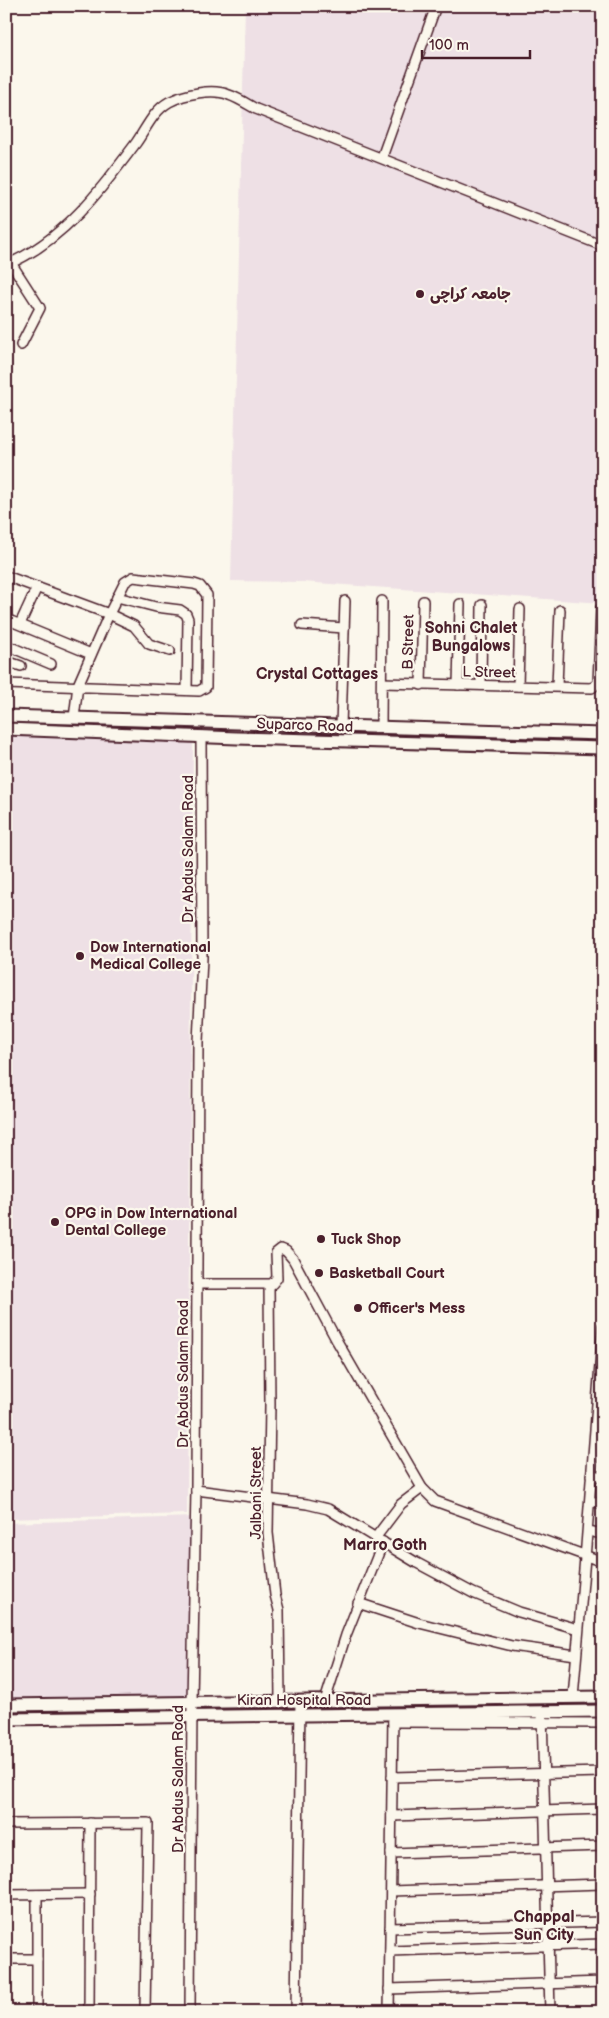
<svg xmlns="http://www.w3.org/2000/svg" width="609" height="2018" viewBox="0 0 609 2018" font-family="'Balsamiq Sans','Playpen Sans Arabic',sans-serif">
<rect width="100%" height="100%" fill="#fbf7ec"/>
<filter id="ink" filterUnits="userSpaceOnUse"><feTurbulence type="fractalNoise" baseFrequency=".02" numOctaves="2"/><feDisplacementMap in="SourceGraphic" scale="10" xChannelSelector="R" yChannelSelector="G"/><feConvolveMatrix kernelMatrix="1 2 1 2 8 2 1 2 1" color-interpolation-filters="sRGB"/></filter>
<g filter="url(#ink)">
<g fill="#eee0e5">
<path d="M245 6H603V603L302 582 231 581Z"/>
<path d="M6 729 193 735 187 1514 6 1519Z"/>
<path d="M194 1517 192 1702 6 1705V1523Z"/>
</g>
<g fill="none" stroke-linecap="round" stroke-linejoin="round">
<defs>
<g id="minor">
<path d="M382 157 436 6"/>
<path d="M11 263 40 308 21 345"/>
<path d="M6 265C62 242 101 190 136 143 146 129 153 111 169 102 184 94 213 88 229 95 238 98 247 104 256 109L603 246"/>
<path d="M6 576 109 614 134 626 149 644 170 651"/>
<path d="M117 597 156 607 180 610 186 614 188 619 187 690"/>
<path d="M6 619 91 654"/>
<path d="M20 624 37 587"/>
<path d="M302 625 344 628"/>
<path d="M6 645 51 664"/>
<path d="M6 661 21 666"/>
<path d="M382 683 592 688 598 683 601 608"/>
<path d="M6 684 199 691 206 687 207 595 200 586 194 584 133 577 125 582 109 614 78 685 74 718"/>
<path d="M421 685 423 601"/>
<path d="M458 685 460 604"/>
<path d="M481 685 482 605"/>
<path d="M518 686 520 609"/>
<path d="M557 686 560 610"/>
<path d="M341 726 345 601"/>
<path d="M381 728 382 601"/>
<path d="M198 1284H272L277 1278 276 1253 281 1249 286 1251 293 1259 337 1341 422 1488 435 1501 603 1562"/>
<path d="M269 1285 270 1405 268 1533 275 1595 279 1610 280 1701"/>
<path d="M591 1475 603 1477"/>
<path d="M196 1490 307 1504 328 1509 417 1563 473 1593 519 1612 578 1629"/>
<path d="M590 1501 603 1504"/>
<path d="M588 1531 603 1534"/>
<path d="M376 1537 401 1504 422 1488"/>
<path d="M358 1603 419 1623 512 1646 576 1655"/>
<path d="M573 1697 586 1546 603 1326"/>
<path d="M325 1701 346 1635 383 1542"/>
<path d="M542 1712 550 2012"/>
<path d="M393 1722 603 1723"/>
<path d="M392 1777 603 1772"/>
<path d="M392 1816 603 1809"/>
<path d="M6 1824 148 1823 145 2012"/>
<path d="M391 1853 603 1846"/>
<path d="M391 1891 603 1884"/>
<path d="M6 1895 90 1894"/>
<path d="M390 1928 603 1922"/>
<path d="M390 1951 603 1944"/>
<path d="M6 1959H37"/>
<path d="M389 1989 603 1982"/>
<path d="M37 2012V1895"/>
<path d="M89 2012 90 1823"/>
<path d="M190 2012 192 1702 196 1490 198 1042 202 958 201 736"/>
<path d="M296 2012 300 1701"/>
<path d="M389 2012 393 1715"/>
</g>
<g id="major">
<path d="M6 716 603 734"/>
<path d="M6 729 237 738 603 748"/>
<path d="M6 1705 603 1697"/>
<path d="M6 1719C205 1715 404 1715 603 1711"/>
</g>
</defs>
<use href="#minor" stroke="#4a1f2b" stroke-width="12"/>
<use href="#major" stroke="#4a1f2b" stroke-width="15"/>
<use href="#minor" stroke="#fbf7ec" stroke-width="9"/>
<use href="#major" stroke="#fbf7ec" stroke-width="11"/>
</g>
</g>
<g fill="#4a1f2b" stroke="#fbf7ec" stroke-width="2">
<circle cx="420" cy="294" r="5"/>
<circle cx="80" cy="956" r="5"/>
<circle cx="55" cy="1222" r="5"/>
<circle cx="321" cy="1239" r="5"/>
<circle cx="319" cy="1273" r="5"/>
<circle cx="358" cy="1308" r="5"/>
</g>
<g text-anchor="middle" stroke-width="4.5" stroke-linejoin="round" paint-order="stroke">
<g font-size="15" font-weight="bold" fill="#4a1f2b" stroke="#fbf7ec" text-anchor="start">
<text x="430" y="299">جامعہ کراچی</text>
<text x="90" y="952">Dow International<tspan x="90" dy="17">Medical College</tspan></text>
<text x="65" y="1218">OPG in Dow International<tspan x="65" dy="17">Dental College</tspan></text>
<text x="331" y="1244">Tuck Shop</text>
<text x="329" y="1278">Basketball Court</text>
<text x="368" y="1313">Officer's Mess</text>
</g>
<g font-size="15" fill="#4a1f2b" stroke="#fbf7ec">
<text transform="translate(408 642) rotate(-89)" y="5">B Street</text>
<text transform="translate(489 672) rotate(1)" y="5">L Street</text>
<text transform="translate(305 725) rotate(2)" y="5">Suparco Road</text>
<text transform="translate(188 849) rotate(-90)" y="5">Dr Abdus Salam Road</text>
<text transform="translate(183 1374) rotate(-90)" y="5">Dr Abdus Salam Road</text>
<text transform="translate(256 1493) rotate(-90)" y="5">Jalbani Street</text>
<text x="304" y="1705">Kiran Hospital Road</text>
<text transform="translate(178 1779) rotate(-90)" y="5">Dr Abdus Salam Road</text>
</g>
<g font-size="16" font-weight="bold" fill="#4a1f2b" stroke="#fbf7ec">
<text x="471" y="633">Sohni Chalet<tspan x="471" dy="18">Bungalows</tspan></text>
<text x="317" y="679">Crystal Cottages</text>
<text x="385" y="1550">Marro Goth</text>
<text x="544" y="1922">Chappal<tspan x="544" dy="18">Sun City</tspan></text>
</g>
</g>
<rect width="609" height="2018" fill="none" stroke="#fbf7ec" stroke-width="25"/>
<rect x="12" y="12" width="584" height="1993" fill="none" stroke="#4a1f2b" stroke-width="2" filter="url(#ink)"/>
<path d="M422 50v8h108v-8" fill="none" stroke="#4a1f2b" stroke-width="2.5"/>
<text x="429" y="50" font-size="15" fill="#4a1f2b" stroke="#fbf7ec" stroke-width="4" paint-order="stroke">100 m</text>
</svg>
